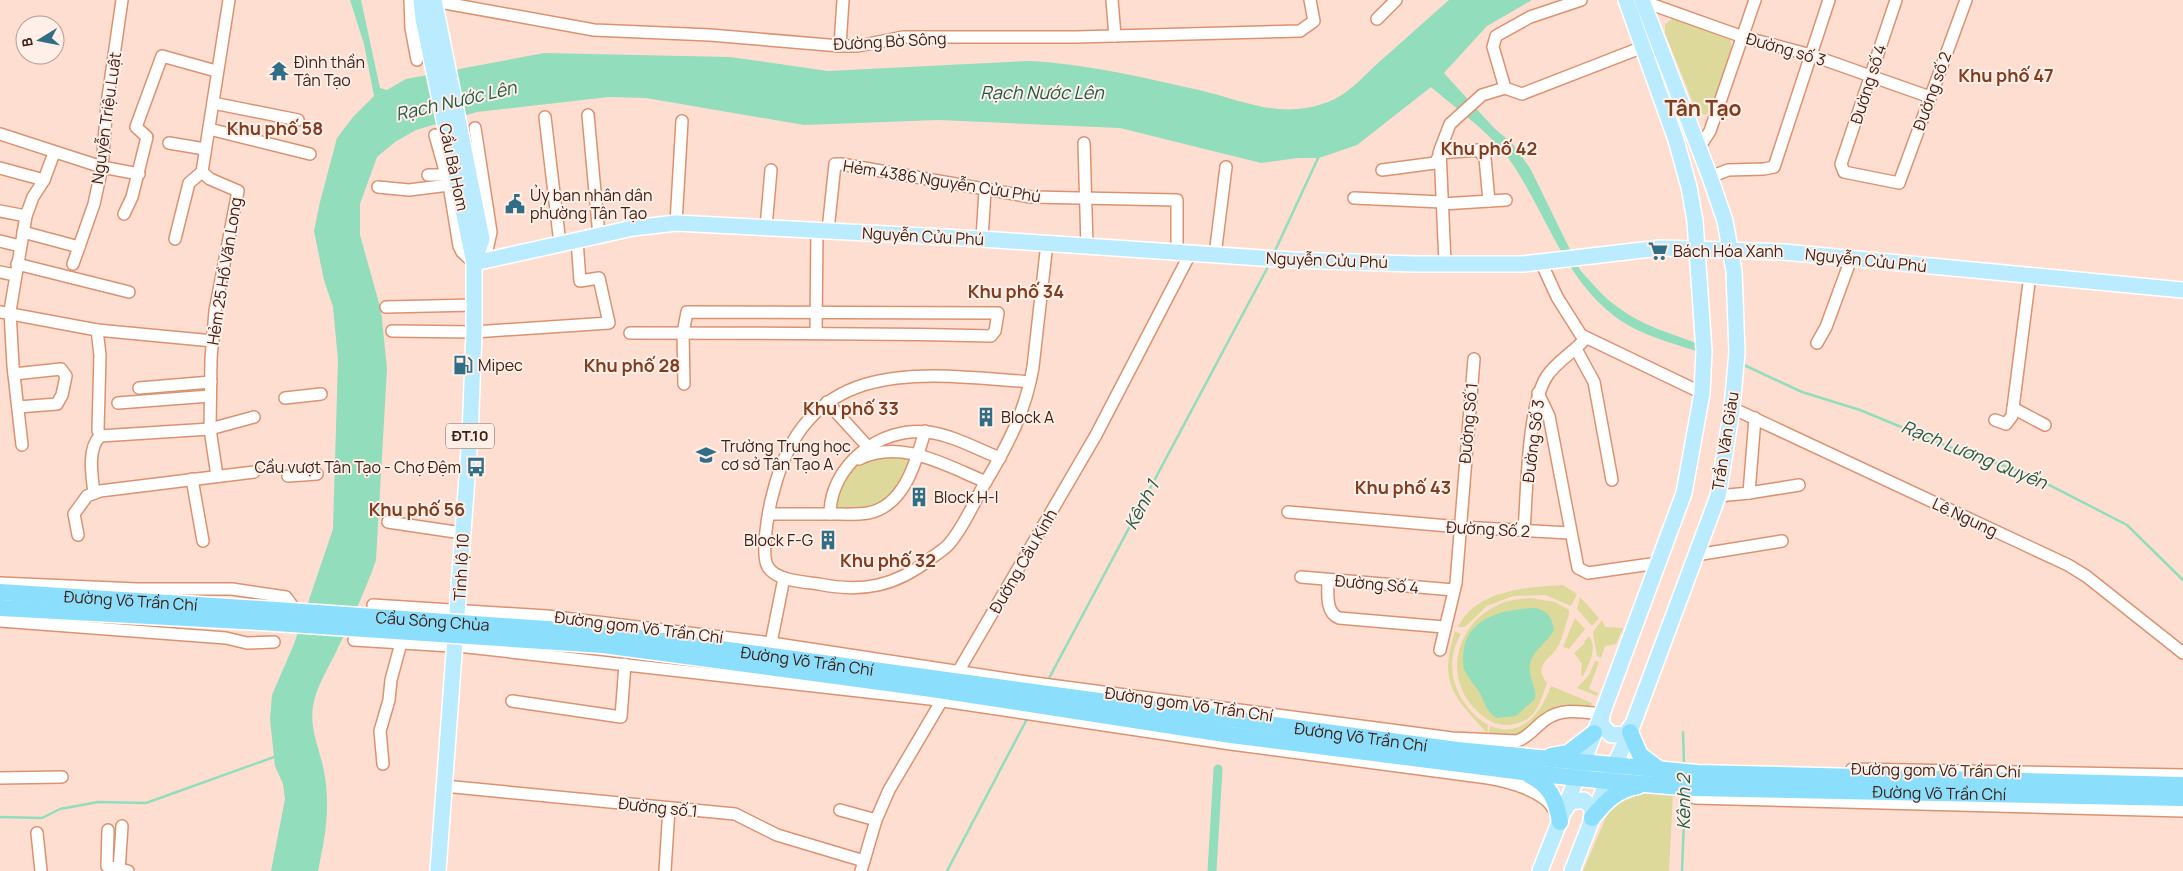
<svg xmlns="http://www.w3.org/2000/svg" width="2183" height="871" viewBox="0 0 2183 871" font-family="Manrope,sans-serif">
<rect width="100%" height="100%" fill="#feded0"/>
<g fill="#ddd99a">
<path d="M1674 18 1730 40 1732 47 1710 112 1705 115 1695 108 1665 33V24Z"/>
<path d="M913 455C896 496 883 516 835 508 835 496 838 490 844 479 859 453 887 457 913 455Z"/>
<path d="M1563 585 1577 594 1571 606 1545 595 1513 596 1487 606 1465 627H1458C1475 590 1527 587 1563 585Z"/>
<path d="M1580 597 1599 618 1592 626 1577 609Z"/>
<path d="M1531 598 1555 602 1569 610V614C1566 623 1561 645 1555 651 1547 661 1534 666 1547 683 1543 694 1540 705 1533 714 1527 721 1517 724 1509 725 1496 726 1487 720 1478 712 1442 680 1455 624 1498 605 1508 600 1519 599 1531 598Z"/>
<path d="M1575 618 1585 629 1569 649 1563 647Z"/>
<path d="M1602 620 1605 627 1623 628 1616 644 1605 646 1601 658 1597 656 1593 632Z"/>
<path d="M1455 631 1461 634C1441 667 1457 706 1488 725L1487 733C1454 696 1438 684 1455 631Z"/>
<path d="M1589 636C1598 647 1589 665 1583 676L1581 675 1582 664 1574 653 1585 643 1584 642Z"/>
<path d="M1595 661 1599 662 1589 689 1598 693 1597 696 1577 688 1589 675Z"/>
<path d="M1551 686 1592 703 1591 707C1544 698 1551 716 1517 736L1489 734 1490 726C1522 739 1541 713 1551 686Z"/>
<path d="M1641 790 1673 792 1669 871H1583L1610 808 1616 800Z"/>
</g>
<g fill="#92ddbc">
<path d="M350 0H361L380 88 387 90 406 79 544 53 730 57 828 71 1028 61C1082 63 1145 78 1199 90 1245 101 1280 120 1328 102 1347 95 1363 77 1378 63 1402 42 1425 21 1449 0H1532L1487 26 1444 73 1494 128 1512 143 1530 168 1580 270C1592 283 1604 298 1619 308 1641 325 1670 333 1696 343V351C1669 342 1637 334 1613 315 1562 275 1545 210 1509 159 1494 136 1453 106 1431 87L1357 145 1319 158H1298L1261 163 1120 128 938 120 804 125 646 98 609 97 477 112 416 130 395 142 377 157 360 204V235L381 310 387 369 376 560C365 592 350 623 335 654 327 670 316 688 313 706 309 731 322 754 325 777 330 812 325 837 318 871H271L285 799 283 784 275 766 270 719 272 695 294 644 333 529 338 360 333 307 324 280 314 231 320 202 337 138 353 117 374 96 364 44Z"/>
<path d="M1535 608C1547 610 1552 617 1554 630 1548 642 1534 649 1530 663 1527 676 1537 687 1535 699L1516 716 1497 718C1486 713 1484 699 1478 690 1474 684 1468 678 1465 671 1462 664 1463 656 1464 648 1470 616 1507 609 1535 608Z"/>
</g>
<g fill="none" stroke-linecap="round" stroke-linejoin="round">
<g stroke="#92ddbc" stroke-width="2.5">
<path d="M1274 253 1319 156"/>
<path d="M1744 365 1802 392 1860 410 1957 450 2028 474 2127 525 2183 580"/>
<path d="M1047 682 1270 263"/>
<path d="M1683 732 1684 765"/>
<path d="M0 817 42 818 60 809 98 802 146 803 277 756"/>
<path d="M947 871 1028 717"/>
<path d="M1682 871 1685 793"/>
</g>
<path stroke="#92ddbc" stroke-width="9" d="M1212 871 1218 769"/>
<defs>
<g id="minor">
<path d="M410 0 411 28 417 60"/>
<path d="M444 0 445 3 594 30 710 35 840 46H858L903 37H1076L1300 31 1314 21 1310 0"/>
<path d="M1112 0 1115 36"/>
<path d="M1581 0 1530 17 1496 36 1493 47 1505 88 1522 94 1643 47"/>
<path d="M1896 0 1841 164 1844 172 1899 183 1966 0"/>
<path d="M1642 1 1743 37 1811 55 1930 97"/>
<path d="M1377 19 1396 0"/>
<path d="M840 46 843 0"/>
<path d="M213 103 298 120"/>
<path d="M588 115 599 236"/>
<path d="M545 117 560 244"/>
<path d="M209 129 310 154"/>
<path d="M0 134 102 167 139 174"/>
<path d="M435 135 449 185 459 246 462 252 474 263 487 250 491 232 475 128"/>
<path d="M169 143 205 149"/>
<path d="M1084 143 1087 246"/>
<path d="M1699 148 1710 131 1755 0"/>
<path d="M1439 153 1478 150 1485 158 1489 201"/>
<path d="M0 168 44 180"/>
<path d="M1382 170 1435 163 1439 156"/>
<path d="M428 175H446"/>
<path d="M1710 177 1728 170 1764 169 1774 167 1829 0"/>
<path d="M378 187 409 190 449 185"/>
<path d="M1354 198 1442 202"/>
<path d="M1442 204 1506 200"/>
<path d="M0 211 26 216"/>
<path d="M124 214 132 197 147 137 136 127 162 56 216 71"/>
<path d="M676 223 682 121"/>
<path d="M766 227 771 170"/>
<path d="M828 230 835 164H841L1031 197 1177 200V253"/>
<path d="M23 232 79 247"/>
<path d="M175 239 189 183 202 172"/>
<path d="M982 239 985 191"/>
<path d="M0 241 20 246"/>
<path d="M1215 255 1226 167"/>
<path d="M1541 262 1557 297 1581 335 1702 393"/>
<path d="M1445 263 1440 150 1450 124 1482 95 1505 88"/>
<path d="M17 264 129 292"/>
<path d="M73 264 94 204 102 167 107 104 122 0"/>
<path d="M0 272 15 275"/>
<path d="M386 307 474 305"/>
<path d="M0 312 97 330 100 355 98 430 100 436 210 429 254 417"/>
<path d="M97 330 213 341"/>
<path d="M392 331 474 332 609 323 599 278 580 281 577 240"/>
<path d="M816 332 817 230"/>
<path d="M630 333C750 333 871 333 991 336L995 331 998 313 687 312 683 333 684 384"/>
<path d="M1817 343 1826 327 1851 259"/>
<path d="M1576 349 1594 382 1612 480"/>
<path d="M14 374 61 369 66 376 62 395 57 404 18 407"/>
<path d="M1030 382C919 373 807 355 773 493 769 507 760 555 768 567 776 581 805 582 819 584 862 593 896 586 930 559 936 554 944 550 949 544 964 527 974 502 985 483 1008 445 1026 410 1033 367L1047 243"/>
<path d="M139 388 211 382"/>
<path d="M1538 393 1549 416 1578 568 1588 573 1658 563"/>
<path d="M285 398 321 394"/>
<path d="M827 402 868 447"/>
<path d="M118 403 210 396"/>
<path d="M1732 408 2068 565 2086 576 2183 653"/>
<path d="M2013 408 2045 425"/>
<path d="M1995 420 2006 424 2012 416 2030 275"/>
<path d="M925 431C916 461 905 506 868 513 856 515 842 514 830 514 830 466 880 426 928 432 952 435 977 449 1000 458"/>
<path d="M22 445 13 366 10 311 26 216 33 197 44 180 54 153"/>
<path d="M859 459C901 438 947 466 986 482"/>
<path d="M217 476 210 429 211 359 215 311 238 191 210 179 202 172 229 0"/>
<path d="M288 476 317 474"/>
<path d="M192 479 203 541"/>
<path d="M94 493C92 476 87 449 100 436"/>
<path d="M1749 493 1799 485"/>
<path d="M1718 496 1749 493 1755 418"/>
<path d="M1288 512 1460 527 1570 533"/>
<path d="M769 514H830"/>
<path d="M388 522 462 533"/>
<path d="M1524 531C1527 493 1527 406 1547 376 1557 361 1574 352 1585 339"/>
<path d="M78 535 74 514 87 496 100 491 254 472"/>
<path d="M1696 555 1782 541"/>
<path d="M1301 577 1454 590"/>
<path d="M1328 580C1328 593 1325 612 1339 618L1444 627"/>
<path d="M0 583 137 589H232L286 597 291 604"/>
<path d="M373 605 547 616 771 643 1027 682 1452 738 1517 741C1529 737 1535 727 1545 720 1562 707 1583 712 1602 714"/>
<path d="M0 621 226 638 247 643 274 642"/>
<path d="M354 640 467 647 930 699 1231 744 1488 778C1507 781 1545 791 1554 810"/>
<path d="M771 643 784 578"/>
<path d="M1440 650 1456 583 1474 359"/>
<path d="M955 677 1096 435 1190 254"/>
<path d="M512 701 621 717 625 664"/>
<path d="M383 764 380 731 389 700 391 680 401 643"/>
<path d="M1852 769 2183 775"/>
<path d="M0 778 62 777"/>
<path d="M444 786 735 814 777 835 864 861"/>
<path d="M1695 798 2183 811"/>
<path d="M840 810 876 820"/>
<path d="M108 830 107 866 128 871"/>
<path d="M37 833 41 871"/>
<path d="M119 871 122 826"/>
<path d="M665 871 669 808"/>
<path d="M861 871 876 820 889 790 945 695"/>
</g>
<g id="major">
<path d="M421 0 423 19 474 263V332L470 437 438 871"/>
<path d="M434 0 482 239 474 262"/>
<path d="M474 263 633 228 676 223 982 239 1292 260 1415 264H1523L1660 248 1784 252 2183 290"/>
<path d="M1602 714 1601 724 1611 735 1625 734 1632 725"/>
<path d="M1565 810 1570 802 1584 800 1593 809 1591 820"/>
<path d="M1540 871 1602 714 1684 493 1702 393 1704 351 1695 221 1689 187 1676 140 1626 0"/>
<path d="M1572 871 1607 781 1630 732 1718 496 1732 408 1737 352 1734 271 1725 221 1710 177 1642 0"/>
</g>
<g id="highway">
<path id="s1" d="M0 592 261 609"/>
<path d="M0 608 261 622"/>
<path id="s2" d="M604 633 1457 750 1697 773 2183 785"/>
<path id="s3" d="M603 645 932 689 1231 735 1523 772 1607 781 1695 788 2183 798"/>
<path d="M1630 732 1640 755 1660 770"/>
<path d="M1551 756 1568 753 1594 733"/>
<path d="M1529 775C1550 785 1556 799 1560 822"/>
<path d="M1592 818C1605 802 1617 789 1638 786"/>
</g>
</defs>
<use href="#minor" stroke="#db9271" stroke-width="14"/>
<use href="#major" stroke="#fff" stroke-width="18"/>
<use href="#highway" stroke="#fff" stroke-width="19"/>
<use href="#minor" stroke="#fff" stroke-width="11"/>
<use href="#major" stroke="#baebfe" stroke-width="15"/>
<use href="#highway" stroke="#8cdefd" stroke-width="16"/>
<defs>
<g id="highway-bridge">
<path id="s4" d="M261 609 604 633"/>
<path d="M261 622 603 645"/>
</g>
</defs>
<use href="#highway-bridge" stroke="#fff" stroke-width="19" stroke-linecap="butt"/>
<use href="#highway-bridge" stroke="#8cdefd" stroke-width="16"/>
</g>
<defs>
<symbol id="temple-bare" viewBox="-9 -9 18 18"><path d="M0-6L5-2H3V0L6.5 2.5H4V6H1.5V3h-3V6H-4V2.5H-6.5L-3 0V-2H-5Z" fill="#316e85" stroke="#ffefe8" stroke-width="2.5" paint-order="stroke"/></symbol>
<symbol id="civic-bare" viewBox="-9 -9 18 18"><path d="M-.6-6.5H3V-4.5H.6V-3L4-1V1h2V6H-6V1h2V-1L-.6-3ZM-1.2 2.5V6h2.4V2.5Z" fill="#316e85" stroke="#ffefe8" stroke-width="2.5" paint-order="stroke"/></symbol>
<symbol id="supermarket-bare" viewBox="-9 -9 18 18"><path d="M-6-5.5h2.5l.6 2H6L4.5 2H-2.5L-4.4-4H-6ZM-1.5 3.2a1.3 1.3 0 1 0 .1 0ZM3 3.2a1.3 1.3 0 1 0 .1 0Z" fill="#316e85" stroke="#ffefe8" stroke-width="2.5" paint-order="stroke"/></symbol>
<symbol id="fuel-bare" viewBox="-9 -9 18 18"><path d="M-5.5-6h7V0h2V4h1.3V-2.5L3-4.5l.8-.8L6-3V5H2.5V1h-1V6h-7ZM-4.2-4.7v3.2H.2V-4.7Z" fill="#316e85" stroke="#ffefe8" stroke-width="2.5" paint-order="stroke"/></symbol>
<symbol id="building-bare" viewBox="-9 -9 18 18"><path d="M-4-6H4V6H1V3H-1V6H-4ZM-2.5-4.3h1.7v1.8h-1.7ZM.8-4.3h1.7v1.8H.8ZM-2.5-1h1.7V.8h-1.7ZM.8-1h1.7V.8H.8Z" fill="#316e85" stroke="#ffefe8" stroke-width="2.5" paint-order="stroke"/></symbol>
<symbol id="school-bare" viewBox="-9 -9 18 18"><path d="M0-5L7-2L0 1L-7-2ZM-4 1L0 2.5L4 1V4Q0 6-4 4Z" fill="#316e85" stroke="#ffefe8" stroke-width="2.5" paint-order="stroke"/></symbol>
<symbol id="bus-bare" viewBox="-9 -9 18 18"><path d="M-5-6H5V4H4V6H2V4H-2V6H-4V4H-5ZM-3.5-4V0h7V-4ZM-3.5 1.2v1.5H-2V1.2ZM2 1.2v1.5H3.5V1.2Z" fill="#316e85" stroke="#ffefe8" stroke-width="2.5" paint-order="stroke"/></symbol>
</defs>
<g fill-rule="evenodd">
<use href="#temple-bare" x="265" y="57" width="28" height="28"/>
<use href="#civic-bare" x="501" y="190" width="28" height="28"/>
<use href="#supermarket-bare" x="1644" y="237" width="28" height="28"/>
<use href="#fuel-bare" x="449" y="351" width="28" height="28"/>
<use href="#building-bare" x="972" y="403" width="28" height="28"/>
<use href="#school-bare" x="692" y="441" width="28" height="28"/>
<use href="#bus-bare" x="462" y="453" width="28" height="28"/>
<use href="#building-bare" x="905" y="483" width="28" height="28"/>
<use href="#building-bare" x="814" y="526" width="28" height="28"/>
</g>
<g text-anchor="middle" stroke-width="4" stroke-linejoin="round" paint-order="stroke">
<rect fill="#ffefe8" stroke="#785f54" stroke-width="1" x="446" y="423.5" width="48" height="25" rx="4"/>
<g font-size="15" font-weight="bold" fill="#3e2114">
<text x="470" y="441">ĐT.10</text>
</g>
<g font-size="16" fill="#3e2114" stroke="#ffefe8">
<text transform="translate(890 41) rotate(-3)" y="6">Đường Bờ Sông</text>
<text transform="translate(1786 49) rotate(16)" y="6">Đường số 3</text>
<text transform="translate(1868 84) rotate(-72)" y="6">Đường số 4</text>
<text transform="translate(1932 91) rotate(-70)" y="6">Đường số 2</text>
<text transform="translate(106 118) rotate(-82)" y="6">Nguyễn Triệu Luật</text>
<text transform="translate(454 167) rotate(78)" y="6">Cầu Bà Hom</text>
<text transform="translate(942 181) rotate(9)" y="6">Hẻm 4386 Nguyễn Cửu Phú</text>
<text transform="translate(923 236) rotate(3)" y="6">Nguyễn Cửu Phú</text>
<text transform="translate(1327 260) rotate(2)" y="6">Nguyễn Cửu Phú</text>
<text transform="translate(1866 260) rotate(6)" y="6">Nguyễn Cửu Phú</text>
<text transform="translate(224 271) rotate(-81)" y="6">Hẻm 25 Hồ Văn Long</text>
<text transform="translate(1468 423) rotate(-85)" y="6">Đường Số 1</text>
<text transform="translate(1533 441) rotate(-83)" y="6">Đường Số 3</text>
<text transform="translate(1725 441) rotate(-81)" y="6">Trần Văn Giàu</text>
<text transform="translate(1965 517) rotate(25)" y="6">Lê Ngung</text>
<text transform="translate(1488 529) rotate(3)" y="6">Đường Số 2</text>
<text transform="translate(1023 561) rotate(-60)" y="6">Đường Cầu Kinh</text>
<text transform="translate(461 567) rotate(-87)" y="6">Tỉnh lộ 10</text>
<text transform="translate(1377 584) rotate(5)" y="6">Đường Số 4</text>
<text dy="6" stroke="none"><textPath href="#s1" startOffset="131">Đường Võ Trần Chí</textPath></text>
<text dy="6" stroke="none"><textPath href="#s4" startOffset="172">Cầu Sông Chùa</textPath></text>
<text transform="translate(639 627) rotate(7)" y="6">Đường gom Võ Trần Chí</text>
<text dy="6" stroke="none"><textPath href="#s2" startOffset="205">Đường Võ Trần Chí</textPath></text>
<text transform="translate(1189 704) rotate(8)" y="6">Đường gom Võ Trần Chí</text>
<text dy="6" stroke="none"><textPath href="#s2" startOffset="764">Đường Võ Trần Chí</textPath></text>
<text transform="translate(1936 770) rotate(1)" y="6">Đường gom Võ Trần Chí</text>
<text dy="6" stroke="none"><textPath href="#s3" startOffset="1346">Đường Võ Trần Chí</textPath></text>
<text transform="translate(658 807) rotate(6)" y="6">Đường số 1</text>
</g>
<g font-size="16" fill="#3e2114" stroke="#ffefe8" text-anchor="start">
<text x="294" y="68">Đình thần<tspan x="294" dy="18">Tân Tạo</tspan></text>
<text x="530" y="201">Ủy ban nhân dân<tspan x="530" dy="18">phường Tân Tạo</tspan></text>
<text x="1673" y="257">Bách Hóa Xanh</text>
<text x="478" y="371">Mipec</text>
<text x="1001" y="423">Block A</text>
<text x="721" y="452">Trường Trung học<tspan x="721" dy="18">cơ sở Tân Tạo A</tspan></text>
<text x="461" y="473" text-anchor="end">Cầu vượt Tân Tạo - Chợ Đệm</text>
<text x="934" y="503">Block H-I</text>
<text x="813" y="546" text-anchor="end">Block F-G</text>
</g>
<g font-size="18" font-weight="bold" fill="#7f3e1f" stroke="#ffefe8">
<text x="2006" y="82">Khu phố 47</text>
<text x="275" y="135">Khu phố 58</text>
<text x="1489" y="155">Khu phố 42</text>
<text x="1016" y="298">Khu phố 34</text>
<text x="632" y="372">Khu phố 28</text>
<text x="851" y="415">Khu phố 33</text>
<text x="1403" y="494">Khu phố 43</text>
<text x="417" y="516">Khu phố 56</text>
<text x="888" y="567">Khu phố 32</text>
</g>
<g font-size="18" font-style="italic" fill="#215b45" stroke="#ffefe8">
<text x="1042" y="99">Rạch Nước Lên</text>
<text transform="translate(456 101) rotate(-13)" y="6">Rạch Nước Lên</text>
<text transform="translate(1974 455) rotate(22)" y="6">Rạch Lương Quyền</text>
<text transform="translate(1142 505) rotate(-62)" y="6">Kênh 1</text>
<text transform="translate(1684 802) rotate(-90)" y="6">Kênh 2</text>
</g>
<g font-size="21" font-weight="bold" fill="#7f3e1f" stroke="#ffefe8">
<text x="1703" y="116">Tân Tạo</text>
</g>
</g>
<g transform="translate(40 40) rotate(260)"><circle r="24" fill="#ffefe8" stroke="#b29d93"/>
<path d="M0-4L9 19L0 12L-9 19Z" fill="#316e85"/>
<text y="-8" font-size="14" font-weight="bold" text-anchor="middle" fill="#3e2114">B</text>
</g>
</svg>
